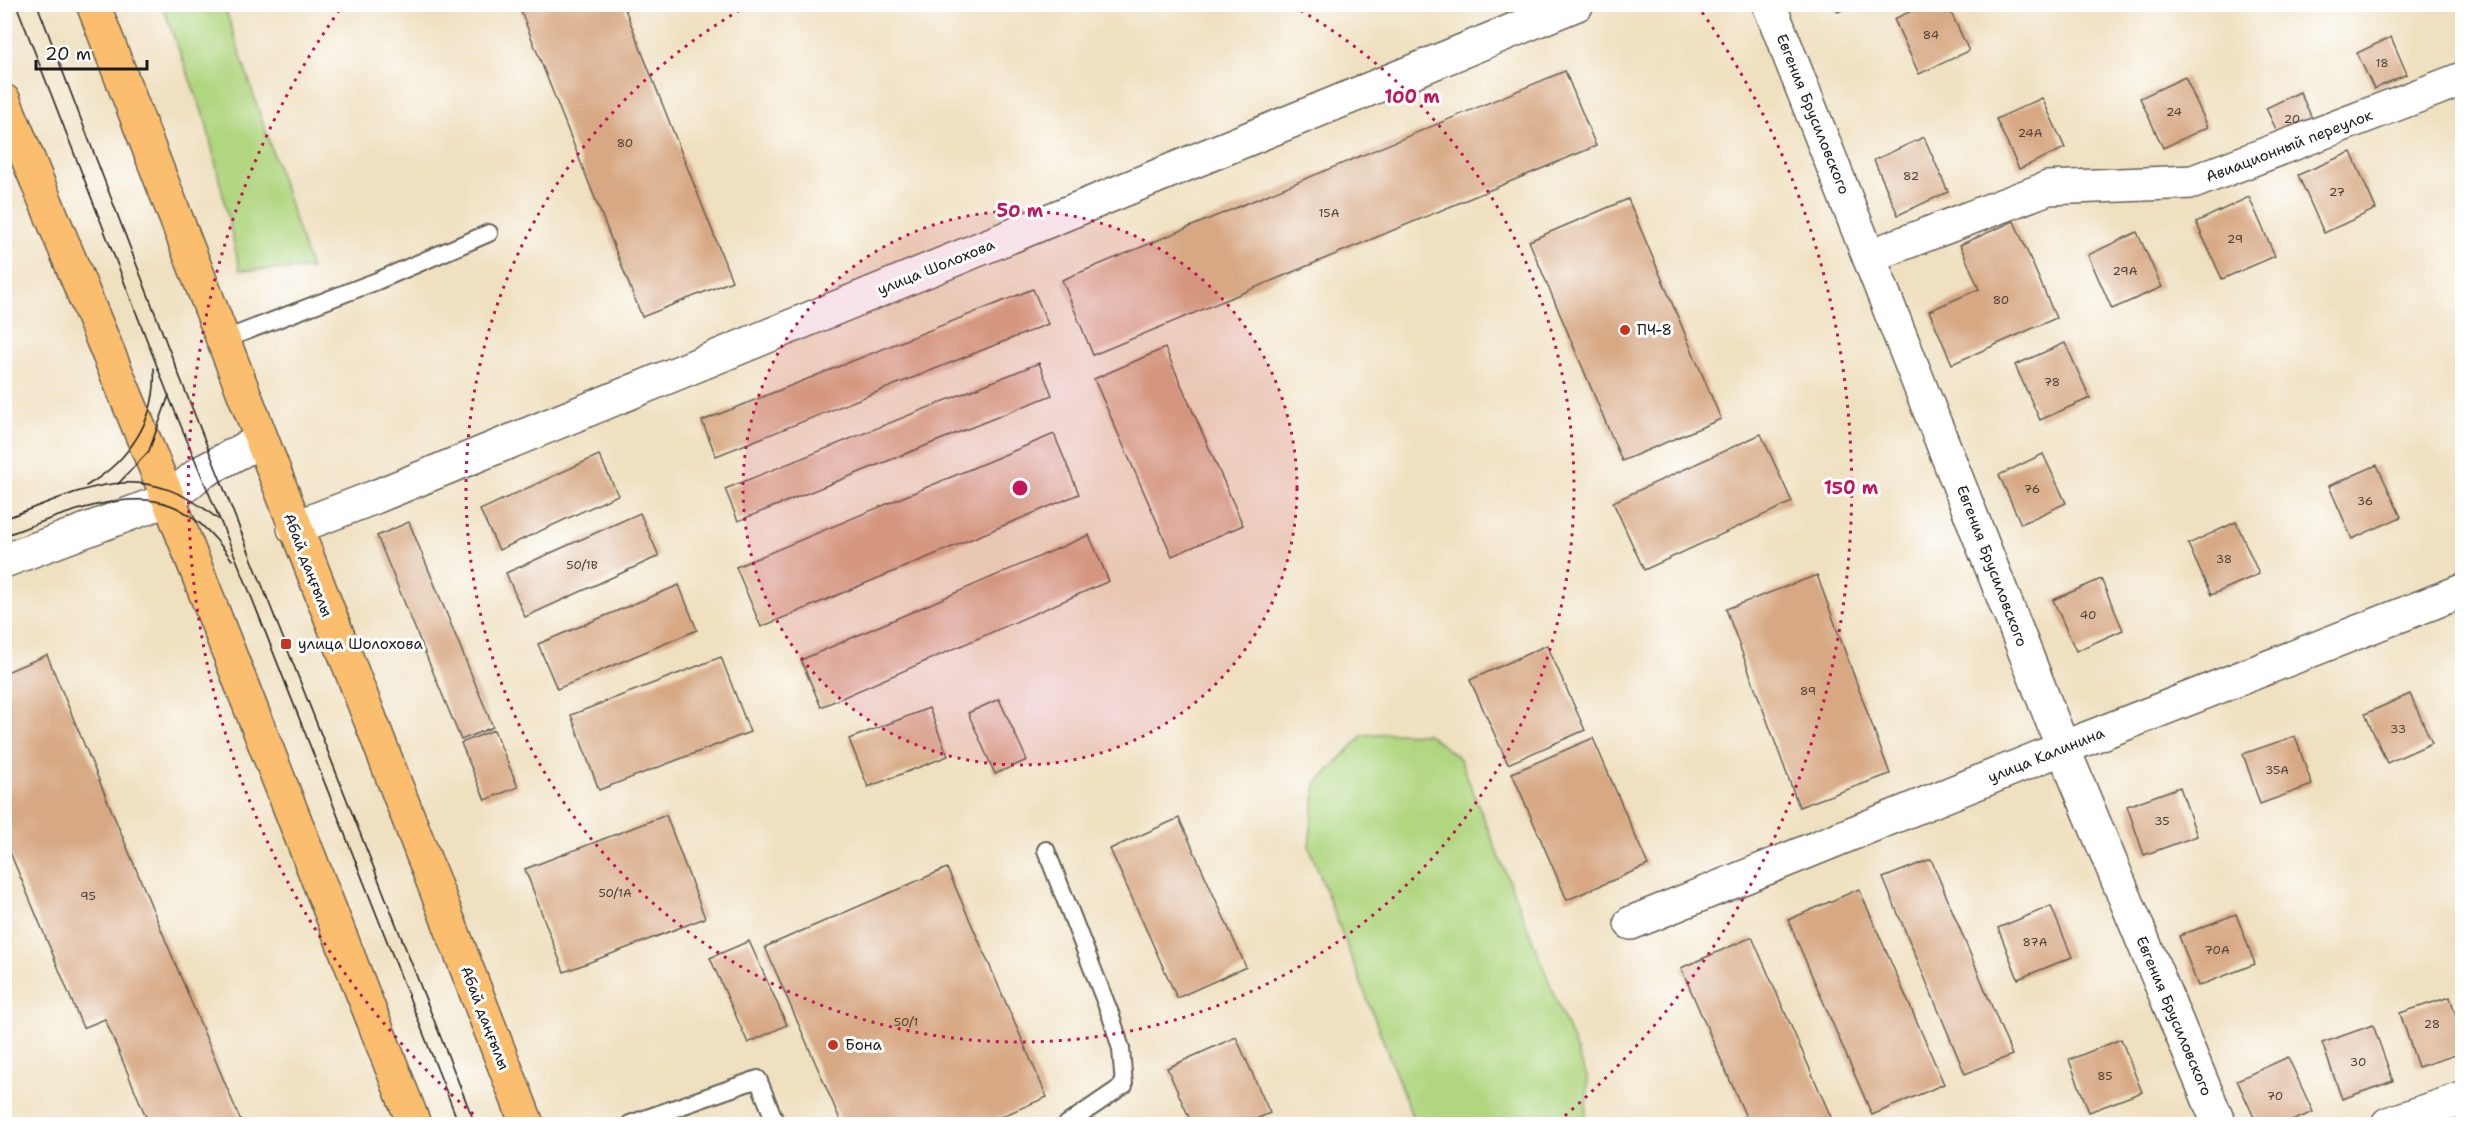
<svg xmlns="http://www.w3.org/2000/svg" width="2467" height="1129" viewBox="0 0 2467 1129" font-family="'Shantell Sans',sans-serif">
<rect width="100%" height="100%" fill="#fff"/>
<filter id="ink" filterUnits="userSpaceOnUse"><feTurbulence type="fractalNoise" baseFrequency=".0167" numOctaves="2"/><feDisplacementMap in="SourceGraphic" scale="12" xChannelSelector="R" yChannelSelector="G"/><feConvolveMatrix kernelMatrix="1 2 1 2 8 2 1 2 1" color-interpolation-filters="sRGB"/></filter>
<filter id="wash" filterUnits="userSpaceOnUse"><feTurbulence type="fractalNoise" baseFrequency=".008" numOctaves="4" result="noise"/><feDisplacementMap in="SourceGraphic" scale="24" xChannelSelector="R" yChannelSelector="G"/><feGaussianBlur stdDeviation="1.35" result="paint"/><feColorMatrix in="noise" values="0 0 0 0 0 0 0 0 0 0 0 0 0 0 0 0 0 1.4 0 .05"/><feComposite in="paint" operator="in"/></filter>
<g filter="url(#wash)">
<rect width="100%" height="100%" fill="#efe0c0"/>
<g fill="#b0d680" stroke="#66794e" stroke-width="1.5">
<path d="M162 5H224L311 269 240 270 206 122Z"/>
<path d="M1392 733 1428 734 1460 759 1588 1079 1585 1124H1415L1309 847 1316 784 1363 735Z"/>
</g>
<g id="blocks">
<g fill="#d7a883">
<path d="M518 4H623L732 281 642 317Z"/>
<path d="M1834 4H1855L1838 12Z"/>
<path d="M1926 4H1947L1969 51 1919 74 1894 19Z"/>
<path d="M2391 37 2407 74 2374 89 2357 53Z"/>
<path d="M1565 71 1596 146 1093 355 1062 280Z"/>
<path d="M2185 77 2208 127 2163 148 2140 98Z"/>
<path d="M2300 92 2317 129 2283 144 2266 108Z"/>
<path d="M2042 98 2065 148 2019 169 1996 119Z"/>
<path d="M1924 137 1948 192 1898 215 1874 160Z"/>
<path d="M2351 152 2376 209 2324 233 2298 175Z"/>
<path d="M2249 197 2275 256 2222 279 2196 222Z"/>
<path d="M1628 199 1721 419 1622 461 1529 241Z"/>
<path d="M2014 221 2056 318 1952 364 1929 311 1979 289 1960 245Z"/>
<path d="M2137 232 2162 287 2112 309 2088 255Z"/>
<path d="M1033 289 1048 324 716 456 702 421Z"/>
<path d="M2065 343 2090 398 2040 420 2015 365Z"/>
<path d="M1165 348 1243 525 1172 556 1094 379Z"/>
<path d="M1039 363 1052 395 738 521 725 489Z"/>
<path d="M1054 434 1079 494 761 627 736 567Z"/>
<path d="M1761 434 1792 502 1644 570 1613 502Z"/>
<path d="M2043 454 2066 503 2021 524 1999 475Z"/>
<path d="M599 455 618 495 499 550 480 510Z"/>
<path d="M2377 465 2401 517 2352 539 2329 486Z"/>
<path d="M640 513 659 556 525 617 506 573Z"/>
<path d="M409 522 493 727 461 740 377 536Z"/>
<path d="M2236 522 2259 574 2211 595 2188 544Z"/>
<path d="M1089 535 1109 581 821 707 801 660Z"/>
<path d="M1817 575 1890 774 1799 807 1726 609Z"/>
<path d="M2101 579 2123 630 2076 651 2053 600Z"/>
<path d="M679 585 697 630 557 689 538 644Z"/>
<path d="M1547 645 1585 730 1508 764 1470 680Z"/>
<path d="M47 655 242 1124H149L105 1019 83 1028 53 955 4 838V673Z"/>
<path d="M721 657 750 732 599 790 571 715Z"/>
<path d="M2410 694 2432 743 2387 763 2365 714Z"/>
<path d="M999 699 1027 760 995 774 968 713Z"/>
<path d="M929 708 948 756 868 787 849 739Z"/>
<path d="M494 730 518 787 485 800 461 743Z"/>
<path d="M2295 736 2312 785 2260 804 2243 754Z"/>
<path d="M1593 738 1648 865 1567 900 1512 773Z"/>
<path d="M2180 787 2197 836 2144 855 2127 806Z"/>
<path d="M666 815 705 918 564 972 525 869Z"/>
<path d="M1179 818 1246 967 1177 998 1110 849Z"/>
<path d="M1931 859 2012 1055 1965 1074 1883 878Z"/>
<path d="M947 868 1047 1097 984 1124H842L765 947Z"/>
<path d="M1859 889 1944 1084 1872 1115 1788 920Z"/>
<path d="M2051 906 2072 957 2018 979 1998 928Z"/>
<path d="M2236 914 2255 964 2198 986 2179 936Z"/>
<path d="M1752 937 1834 1124H1749L1681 968Z"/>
<path d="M749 941 787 1025 748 1043 710 958Z"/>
<path d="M2450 997 2462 1035V1053L2418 1067 2400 1013Z"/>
<path d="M2373 1025 2393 1081 2342 1099 2322 1043Z"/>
<path d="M1236 1037 1270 1113 1245 1124H1192L1167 1068Z"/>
<path d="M2121 1039 2142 1092 2089 1112 2069 1060Z"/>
<path d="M2288 1057 2313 1112 2285 1124H2257L2237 1080Z"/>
</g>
</g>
</g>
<g filter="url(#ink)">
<use href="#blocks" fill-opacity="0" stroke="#666155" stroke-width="1.5"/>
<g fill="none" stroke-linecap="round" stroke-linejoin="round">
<defs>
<g id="service">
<path d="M223 340 377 281 489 233"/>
<path d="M1046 850 1111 1016 1121 1049 1124 1085 1067 1124"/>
<path d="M630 1124 758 1079 776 1124"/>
</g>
<g id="minor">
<path d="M1769 4 2063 748 2219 1124"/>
<path d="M1870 256 2048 188 2193 182 2462 79"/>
<path d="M4 561 169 499 200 473 260 441"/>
<path d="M1631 923 2063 748 2462 591"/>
<path d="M2388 1124 2462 1099"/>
</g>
<path id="tertiary" d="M294 528 375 497 1577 4"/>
<g id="primary">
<path d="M93 4 527 1124"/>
<path d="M4 101 171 505 414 1124"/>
</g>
</defs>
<use href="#service" stroke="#666155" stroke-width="20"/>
<use href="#minor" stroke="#666155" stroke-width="36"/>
<use href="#tertiary" stroke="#666155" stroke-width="36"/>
<use href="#primary" stroke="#666155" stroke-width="36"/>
<use href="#service" stroke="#fff" stroke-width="16"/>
<use href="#minor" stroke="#fff" stroke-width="33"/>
<use href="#tertiary" stroke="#fff" stroke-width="33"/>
<use href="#primary" stroke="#fabe6e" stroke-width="33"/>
<g stroke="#1c1c1c" stroke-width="1.5">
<path d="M16 4 169 397 244 578 459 1124"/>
<path d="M37 4 168 347 475 1124"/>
<path d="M118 484 149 451 169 395"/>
<path d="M86 486C129 461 158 418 154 368"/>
<path d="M4 519C87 488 141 456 218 519"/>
<path d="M4 536C49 519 123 487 170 505 195 514 217 539 232 560"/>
</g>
</g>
</g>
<circle cx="1020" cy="488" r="277" fill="#c2185b" fill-opacity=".12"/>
<g fill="none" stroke="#c2185b" stroke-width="3" stroke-dasharray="3 6">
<circle cx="1020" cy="488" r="277"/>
<path d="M1293 6A554 554 0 1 1 747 6"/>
<path d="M480 1120A831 831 0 0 1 343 5M1697 5A831 831 0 0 1 1560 1120"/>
</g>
<g fill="#c8321e" stroke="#fff" stroke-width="2">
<circle cx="1625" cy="330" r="6"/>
<rect x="280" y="638" width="12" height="12" rx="3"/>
<circle cx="833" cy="1045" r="6"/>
</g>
<g text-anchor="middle" stroke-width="6" stroke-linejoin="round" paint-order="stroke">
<g font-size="12" fill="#4b3f36">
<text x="1931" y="39">84</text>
<text x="2382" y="67">18</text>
<text x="2174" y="116">24</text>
<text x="2292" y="123">20</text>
<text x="2030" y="137">24А</text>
<text x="625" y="147">80</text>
<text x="1911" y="180">82</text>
<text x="2337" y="196">27</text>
<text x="1329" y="217">15А</text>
<text x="2235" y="243">29</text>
<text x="2125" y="275">29А</text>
<text x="2001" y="304">80</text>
<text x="2052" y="386">78</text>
<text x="2032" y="493">76</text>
<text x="2365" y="505">36</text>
<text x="2224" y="563">38</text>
<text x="582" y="569">50/1В</text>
<text x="2088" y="619">40</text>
<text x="1808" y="695">89</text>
<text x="2398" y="733">33</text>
<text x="2277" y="774">35А</text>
<text x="2162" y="825">35</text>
<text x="615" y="897">50/1А</text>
<text x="88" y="900">95</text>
<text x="2035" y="946">87А</text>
<text x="2217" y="954">70А</text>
<text x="906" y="1026">50/1</text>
<text x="2432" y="1028">28</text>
<text x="2358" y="1066">30</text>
<text x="2105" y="1080">85</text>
<text x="2275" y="1100">70</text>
</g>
<g font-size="15" fill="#1c1c1c" stroke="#fff">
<text transform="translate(1813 114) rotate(68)" y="5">Евгения Брусиловского</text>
<text transform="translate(2289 146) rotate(-21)" y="5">Авиационный переулок</text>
<text transform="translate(936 267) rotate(-22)" y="5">улица Шолохова</text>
<text transform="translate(308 565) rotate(69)" y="5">Абай даңғылы</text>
<text transform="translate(1992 566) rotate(69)" y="5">Евгения Брусиловского</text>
<text transform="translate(2046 755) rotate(-22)" y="5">улица Калинина</text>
<text transform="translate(2174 1016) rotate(67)" y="5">Евгения Брусиловского</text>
<text transform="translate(485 1018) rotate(69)" y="5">Абай даңғылы</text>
</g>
<g font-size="15" fill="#1c1c1c" stroke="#fff" text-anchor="start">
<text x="1637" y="335">ПЧ-8</text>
<text x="298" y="649">улица Шолохова</text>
<text x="845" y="1050">Бона</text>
</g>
</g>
<circle cx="1020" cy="488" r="9" fill="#c2185b" stroke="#fff" stroke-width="3"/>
<g font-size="18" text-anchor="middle" font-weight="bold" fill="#c2185b" stroke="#fff" stroke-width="6" stroke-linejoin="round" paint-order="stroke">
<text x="1412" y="103">100 m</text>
<text x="1020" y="217">50 m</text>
<text x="1851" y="494">150 m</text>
</g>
<rect width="2467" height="1129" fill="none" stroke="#fff" stroke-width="24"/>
<path d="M36 60v9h111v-9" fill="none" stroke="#1c1c1c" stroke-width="3"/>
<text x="45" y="60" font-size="18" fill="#1c1c1c" stroke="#ffffff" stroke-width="4.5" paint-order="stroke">20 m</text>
</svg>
